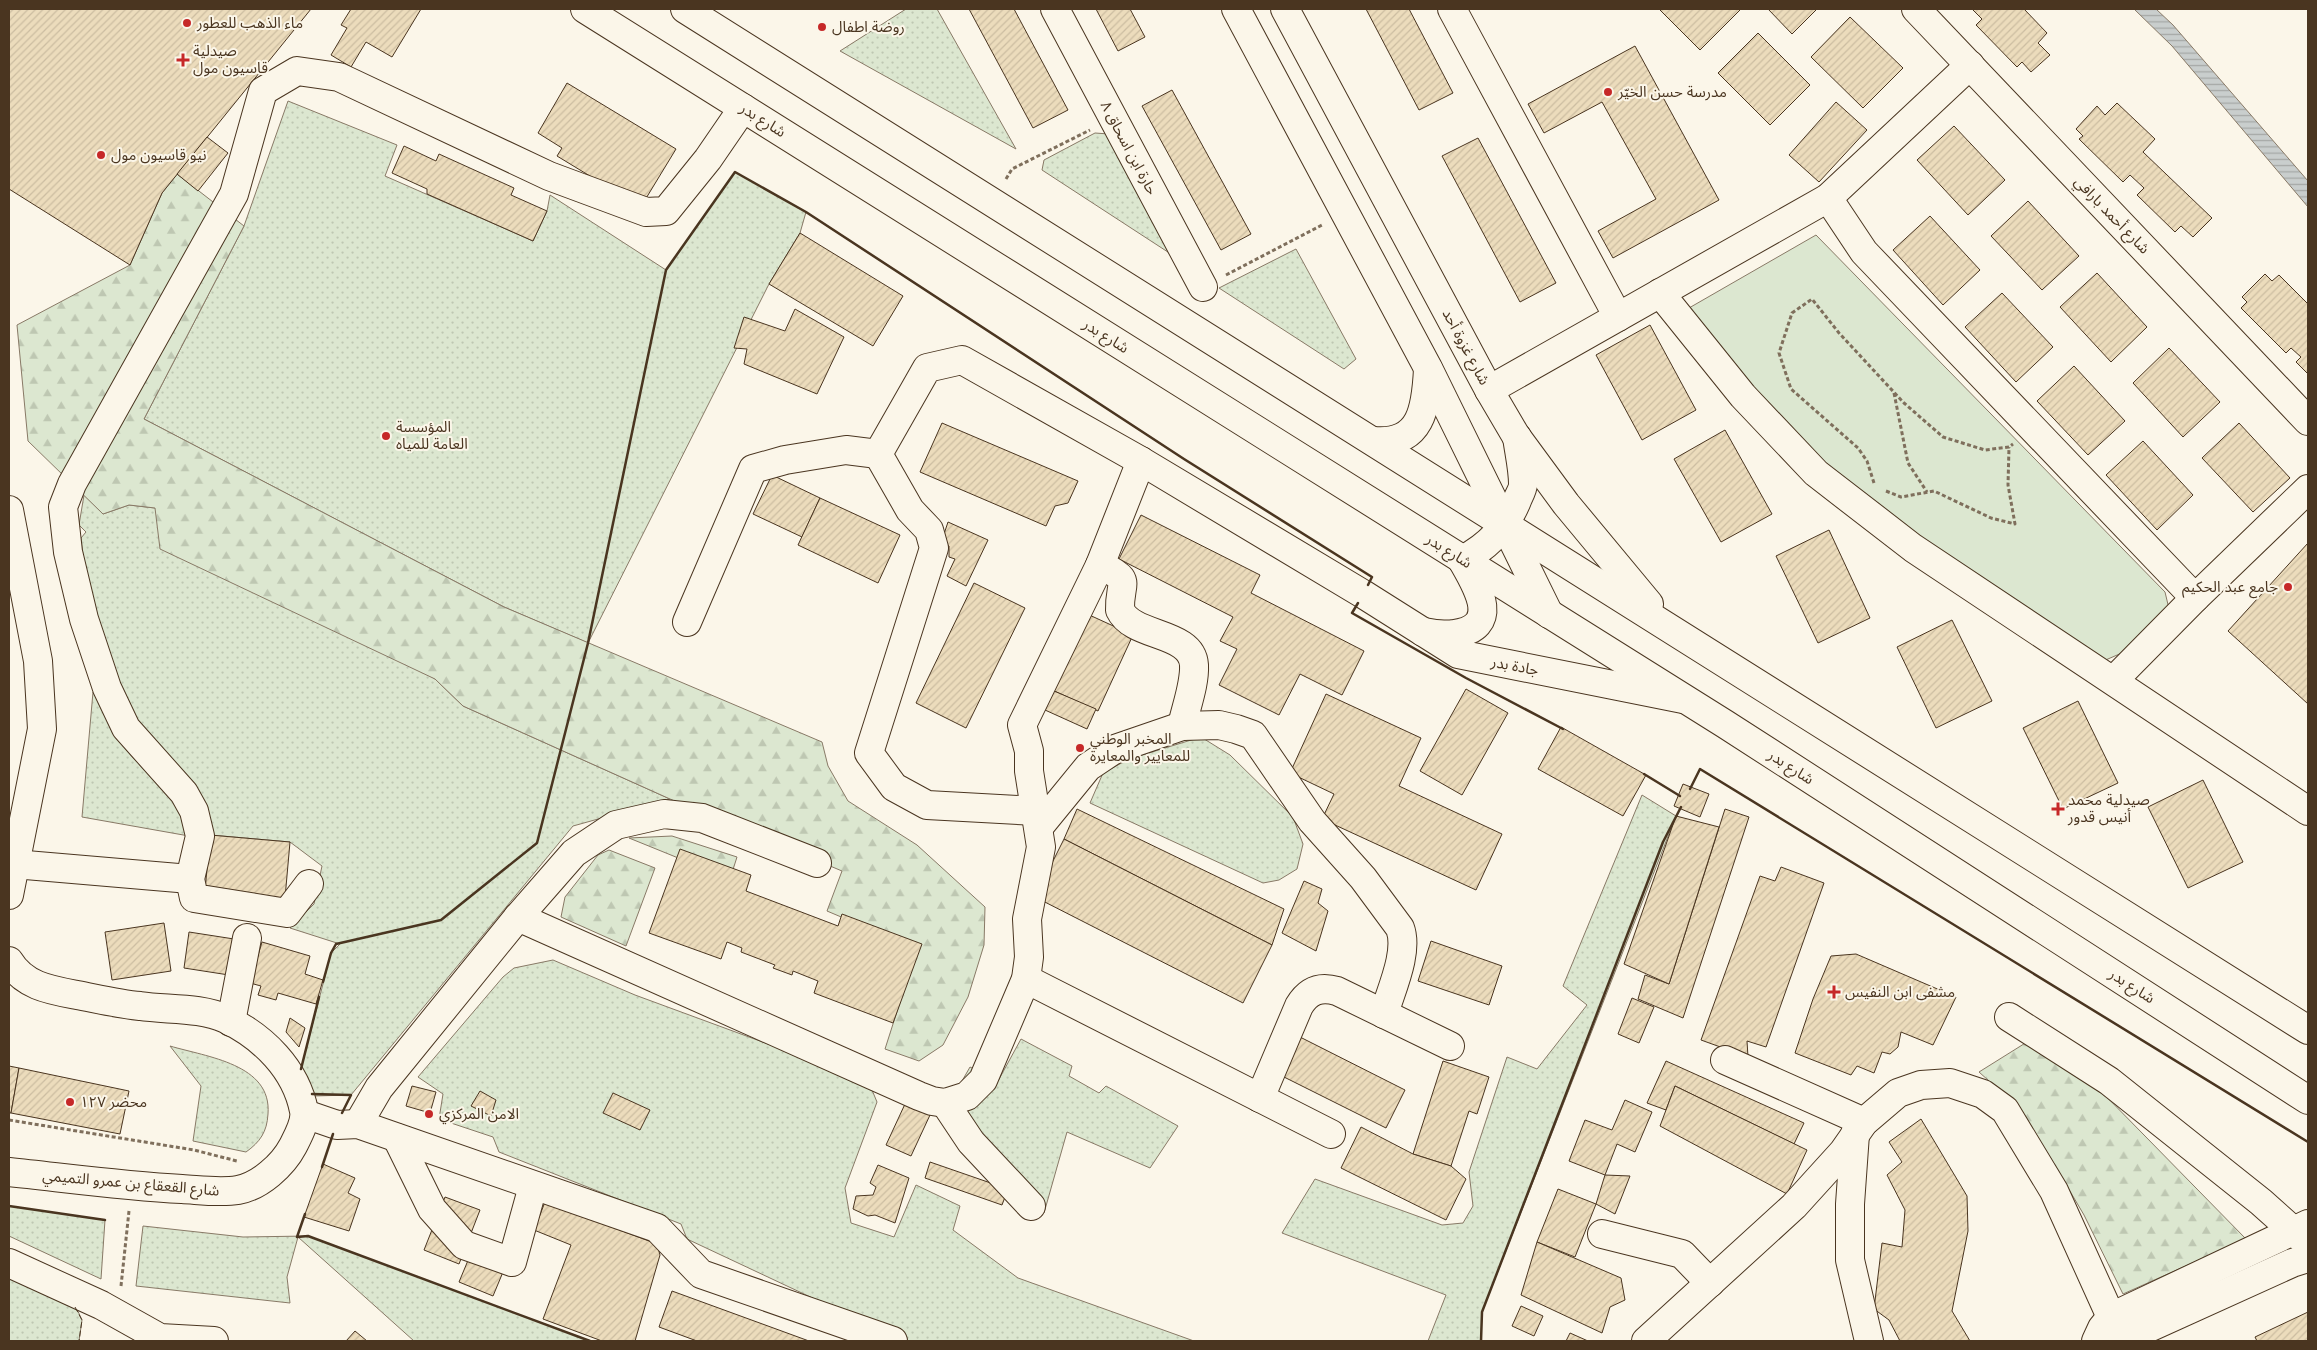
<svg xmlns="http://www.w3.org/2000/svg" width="2317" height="1350" viewBox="0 0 2317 1350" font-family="'Nunito Sans','Noto Sans Arabic',sans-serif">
<defs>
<pattern id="grass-dots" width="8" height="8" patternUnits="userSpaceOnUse" patternTransform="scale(1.25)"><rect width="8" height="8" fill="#dce7d0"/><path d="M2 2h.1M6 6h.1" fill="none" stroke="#bec7b2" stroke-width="1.8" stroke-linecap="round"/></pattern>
<pattern id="forest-firs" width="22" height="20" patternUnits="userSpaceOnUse" patternTransform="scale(1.25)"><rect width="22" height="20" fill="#dce7d0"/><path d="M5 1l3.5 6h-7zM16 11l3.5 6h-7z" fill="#bec7b2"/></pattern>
<pattern id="water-rules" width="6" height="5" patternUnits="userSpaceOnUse" patternTransform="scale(1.25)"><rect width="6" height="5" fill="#c9cecd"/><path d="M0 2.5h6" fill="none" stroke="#a5a8a6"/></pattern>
<pattern id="building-hatch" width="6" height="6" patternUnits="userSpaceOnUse" patternTransform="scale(1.25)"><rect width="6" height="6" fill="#ecdcbc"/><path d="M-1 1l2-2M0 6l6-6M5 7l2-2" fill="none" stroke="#ccbda1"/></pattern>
</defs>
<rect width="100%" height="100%" fill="#fbf6e9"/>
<g fill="url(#grass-dots)" stroke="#887966">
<path d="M906 9H937L1016 149 840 51Z"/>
<path d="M288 101 397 145 385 176 533 241 547 211 550 195 666 270 735 172 806 212 800 233 769 284 588 643 504 607 144 419 244 226Z"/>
<path d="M1095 133 1109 134 1174 256 1042 170 1044 160Z"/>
<path d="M1296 249 1356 359 1344 369 1219 288Z"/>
<path d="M84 495 103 514 129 505 155 508 435 679 463 706 670 799 573 826 351 1095 313 1096 301 1069 331 953 340 944 290 928 314 904 322 866 290 842 210 835 133 724 118 691 85 576 81 538 86 532 79 525Z"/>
<path d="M93 692 127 751 186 815 189 836 82 817Z"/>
<path d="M1201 737 1230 755 1293 817 1303 844 1297 869 1279 880 1263 883 1090 803 1103 773 1129 759Z"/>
<path d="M1642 795 1676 816 1482 1312 1481 1341H1428L1446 1295 1282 1233 1315 1179 1442 1225 1463 1223 1473 1206 1469 1172 1507 1057 1537 1069 1587 1005 1563 986Z"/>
<path d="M553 960 635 995 855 1076 872 1090 877 1102 845 1188 851 1223 894 1237 916 1185 960 1206 953 1230 1018 1278 1194 1341H904L687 1239 681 1224 499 1152 493 1137 439 1119 443 1094 418 1077 503 977 514 968Z"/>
<path d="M1021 1039 1072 1066 1069 1076 1099 1093 1106 1086 1178 1126 1150 1168 1067 1132 1044 1213 950 1102 970 1067 998 1081Z"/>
<path d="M170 1046C207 1057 272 1064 268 1114 267 1132 260 1142 246 1152L193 1141 201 1086Z"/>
<path d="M9 1206 105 1220 101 1279 9 1236Z"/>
<path d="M143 1226 243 1237 308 1236 590 1341H414L298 1237 287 1277 290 1303 136 1286Z"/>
<path d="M9 1278 76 1307 82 1320 79 1341H9Z"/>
</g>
<g fill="url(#forest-firs)" stroke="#887966">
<path d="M177 174 244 226 144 419 504 607 822 742 828 766 848 801 917 845 985 907 984 945 968 997 943 1045 919 1061 885 1049 917 949 827 911 842 871 670 799 463 706 435 679 160 549 155 508 129 505 103 514 28 441 17 325 130 265 162 193Z"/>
<path d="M672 836 737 857 730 879 629 838Z"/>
<path d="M609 850 655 868 626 946 561 917 565 897 598 855Z"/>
<path d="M2043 1032 2246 1239 2123 1294 2084 1215 2051 1159 1999 1090 1979 1072Z"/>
</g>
<path fill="#dce7d0" stroke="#887966" d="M1816 235 2165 592 2170 613 2138 646 2101 662 1842 482 1769 409 1689 308Z"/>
<path fill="url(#water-rules)" stroke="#887966" d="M2134 9H2156L2173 25 2308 181V207L2172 46Z"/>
<g fill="url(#building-hatch)" stroke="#4a3520">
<path d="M9 9H311L162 193 130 265 9 189Z"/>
<path d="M351 9H421L392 57 366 42 351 67 331 55 347 28 341 25Z"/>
<path d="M969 9H1014L1068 110 1033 128Z"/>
<path d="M1096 9H1130L1145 37 1118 51Z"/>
<path d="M1366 9H1409L1453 93 1419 110Z"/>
<path d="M1659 9H1739L1740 10 1700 50Z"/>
<path d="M1768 9H1817L1792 34Z"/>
<path d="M1972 9H2024L2047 33 2038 43 2050 55 2031 72 2022 62 2017 67 1976 25 1982 19Z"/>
<path d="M1850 17 1903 68 1863 108 1811 57Z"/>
<path d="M1758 33 1810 85 1770 125 1718 73Z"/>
<path d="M1635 46 1719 200 1613 258 1598 231 1656 199 1602 102 1544 133 1528 104Z"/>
<path d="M567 83 676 149 645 200 636 204 557 156 562 148 538 133Z"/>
<path d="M1172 90 1251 234 1221 250 1142 106Z"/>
<path d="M1836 102 1867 130 1819 182 1789 155Z"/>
<path d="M2117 103 2155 139 2143 152 2212 218 2193 237 2181 226 2175 232 2137 195 2144 188 2130 175 2123 182 2079 139 2083 136 2076 129 2097 106 2105 115Z"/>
<path d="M1954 126 2005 180 1968 215 1917 160Z"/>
<path d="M207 137 228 153 198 191 177 174Z"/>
<path d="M1478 138 1556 283 1520 302 1442 156Z"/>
<path d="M404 146 436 161 439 154 514 188 511 195 547 211 533 241 427 194V189L392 173Z"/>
<path d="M2028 201 2079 256 2042 290 1991 236Z"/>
<path d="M1930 216 1980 270 1943 305 1893 250Z"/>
<path d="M800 233 903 296 873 346 769 284Z"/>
<path d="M2097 273 2147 327 2111 362 2060 307Z"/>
<path d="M2265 274 2272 281 2279 275 2308 304V374L2296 362 2301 357 2291 348 2286 353 2241 308 2247 302 2242 297Z"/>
<path d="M2002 293 2053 347 2016 382 1965 327Z"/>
<path d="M795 309 844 337 817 394 744 364 747 349 734 348 744 317 785 331Z"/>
<path d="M1650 325 1696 410 1642 440 1596 355Z"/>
<path d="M2169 348 2220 402 2183 437 2133 383Z"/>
<path d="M2074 366 2125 421 2088 455 2037 401Z"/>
<path d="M942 423 1078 481 1068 503 1055 506 1046 526 920 472Z"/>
<path d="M2239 423 2290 478 2253 512 2202 458Z"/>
<path d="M1725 430 1772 514 1721 542 1674 459Z"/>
<path d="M2143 441 2193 495 2157 530 2106 475Z"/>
<path d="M772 475 820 498 802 537 753 514Z"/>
<path d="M820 498 900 535 878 583 798 545Z"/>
<path d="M1141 515 1260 575 1251 593 1364 651 1342 695 1300 674 1279 715 1219 685 1237 649 1220 641 1233 617 1119 559Z"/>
<path d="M948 522 988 540 966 586 947 576 955 559 949 557V546L941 543Z"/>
<path d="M1829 530 1870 618 1818 643 1776 556Z"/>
<path d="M2308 543V704L2228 631Z"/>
<path d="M974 583 1025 608 966 728 916 703Z"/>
<path d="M1085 613 1133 635 1098 711 1050 689Z"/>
<path d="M1952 620 1992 701 1936 728 1897 647Z"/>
<path d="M1466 689 1508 713 1462 795 1420 771Z"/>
<path d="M1054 691 1096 709 1087 729 1045 710Z"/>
<path d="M1326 694 1421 738 1399 786 1502 834 1476 890 1322 819 1334 794 1290 773Z"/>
<path d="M2078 701 2118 783 2063 809 2023 728Z"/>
<path d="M1561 727 1646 775 1623 816 1538 769Z"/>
<path d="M2203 780 2243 862 2188 888 2148 807Z"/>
<path d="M1683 784 1709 794 1700 817 1674 806Z"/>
<path d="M1077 809 1284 909 1272 945 1064 839Z"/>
<path d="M1725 809 1749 817 1683 1018 1638 999 1645 975 1669 984Z"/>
<path d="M1676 816 1719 827 1669 984 1624 964Z"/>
<path d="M210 835 290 842 285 898 205 891Z"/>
<path d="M1064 839 1272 945 1243 1003 1035 897Z"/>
<path d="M680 849 751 875 746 891 838 926 842 914 922 944 893 1023 814 993 818 981 793 971 792 975 773 968 775 965 741 952 742 948 727 942 721 959 649 933Z"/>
<path d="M1781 867 1824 883 1766 1047 1747 1041 1748 1057 1701 1040 1760 876 1775 881Z"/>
<path d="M1304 881 1322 889 1318 903 1328 911 1316 951 1282 933Z"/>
<path d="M164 923 171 971 112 980 105 932Z"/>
<path d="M189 932 234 939 229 975 184 968Z"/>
<path d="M1431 941 1502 966 1489 1005 1418 981Z"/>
<path d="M262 942 310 956 305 974 323 980 316 1004 278 993 276 1000 258 995 261 986 250 983Z"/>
<path d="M1856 954 1956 997 1933 1045 1901 1032 1898 1047 1890 1054 1882 1052 1874 1073 1857 1066 1851 1075 1795 1053 1813 999 1831 956Z"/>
<path d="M1632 998 1654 1007 1639 1043 1618 1034Z"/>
<path d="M290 1018 305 1028 299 1047 286 1032Z"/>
<path d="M1298 1036 1405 1090 1386 1128 1278 1074Z"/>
<path d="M1443 1061 1489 1077 1477 1114 1469 1111 1451 1166 1413 1154Z"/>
<path d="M1666 1061 1804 1123 1794 1144 1675 1086 1666 1110 1647 1103Z"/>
<path d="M9 1066 19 1068 11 1113H9Z"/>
<path d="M19 1068 129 1091 120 1134 11 1113Z"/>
<path d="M412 1086 436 1092 430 1113 406 1106Z"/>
<path d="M1675 1086 1807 1150 1787 1194 1660 1126Z"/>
<path d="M480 1091 496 1100 491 1116 471 1106Z"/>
<path d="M613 1093 650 1110 640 1130 603 1113Z"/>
<path d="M1625 1100 1652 1112 1635 1152 1617 1144 1605 1175 1569 1161 1585 1120 1612 1130Z"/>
<path d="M905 1104 930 1115 911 1156 886 1145Z"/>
<path d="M1921 1119 1967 1196 1968 1231 1952 1311 1970 1341H1900L1889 1320 1874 1309 1882 1243 1902 1247 1905 1210 1887 1175 1902 1162 1889 1142Z"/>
<path d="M1361 1127 1413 1154 1451 1166 1466 1179 1446 1220 1341 1168Z"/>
<path d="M930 1162 1008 1189 1002 1205 925 1178Z"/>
<path d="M323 1164 355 1178 348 1193 360 1199 349 1231 304 1217Z"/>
<path d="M878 1165 909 1178 895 1223 875 1215 868 1216 853 1209 856 1196 873 1195 876 1187 870 1183Z"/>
<path d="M1605 1175 1630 1176 1615 1214 1596 1204Z"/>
<path d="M1558 1189 1596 1204 1575 1257 1537 1242Z"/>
<path d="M445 1197 480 1210 459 1264 424 1250Z"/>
<path d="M545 1202 657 1244 660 1255 635 1341H602L543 1319 571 1245 534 1230Z"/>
<path d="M1537 1242 1621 1278 1625 1300 1610 1307 1602 1333 1521 1295Z"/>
<path d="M469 1258 503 1272 493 1296 459 1282Z"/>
<path d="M672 1291 809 1341H697L659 1327Z"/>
<path d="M1521 1306 1543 1316 1534 1336 1512 1326Z"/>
<path d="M2308 1312V1341H2257L2255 1337Z"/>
<path d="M355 1331 367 1341H346Z"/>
<path d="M1570 1333 1588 1341H1566Z"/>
</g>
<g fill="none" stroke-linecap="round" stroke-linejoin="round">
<defs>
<g id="minor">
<path d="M1055 9 1203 287"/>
<path d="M1452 9 1618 317"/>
<path d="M1916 9 2308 421"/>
<path d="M1828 198 1864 252 2195 598 2308 489"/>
<path d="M1660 293 1743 396 1816 473 1913 548 2308 811"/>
<path d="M1489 390 1828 198 1970 65"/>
<path d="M1100 565C1134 581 1119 581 1120 610 1133 638 1192 631 1194 665 1195 684 1186 707 1182 726"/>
<path d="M687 622 753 469 785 460 846 450 878 454"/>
<path d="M1423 632C1432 633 1444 636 1454 634 1503 627 1477 586 1462 560"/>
<path d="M2114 680 2195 598"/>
<path d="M1037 811 927 805 894 787 869 753 934 548 929 530 910 510 878 454 927 368 962 360 1141 461 1363 594 1458 654 1683 699"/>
<path d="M1039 827 1088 767 1115 749 1182 726 1219 725 1236 729 1253 735 1312 821 1363 878 1400 928C1409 952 1391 990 1384 1014"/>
<path d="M14 864 190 879"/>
<path d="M309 884 287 913 194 898 190 879 200 836 194 811 184 793 126 728 107 688 84 619 68 552 63 507 72 484 234 194 263 91 297 71 339 77 549 176 646 212 666 211 708 159 743 108"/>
<path d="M518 917 574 853 616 825 664 814 702 818 817 863"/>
<path d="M1026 979 1331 1134"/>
<path d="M2009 1017 2109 1081 2261 1202 2308 1244"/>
<path d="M231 1022 247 938"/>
<path d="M1725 1060 1864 1122"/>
<path d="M1260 1098 1299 1006C1308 991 1320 986 1337 991L1450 1046"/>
<path d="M945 1103 971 1142 1031 1206"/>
<path d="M305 1114 337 1125 358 1124 657 1228 701 1274 893 1341"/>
<path d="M358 1124 379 1088 518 917 919 1096 932 1101 945 1103 967 1096 983 1080 1026 979 1029 957 1027 919 1041 847 1029 771V751L1022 725 1100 565 1141 461"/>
<path d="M1855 1134 1850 1204V1260L1869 1341"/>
<path d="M397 1138 432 1209 464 1245 512 1262 533 1186"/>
<path d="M1602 1234 1682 1254 1710 1283"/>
<path d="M9 1263 101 1305 160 1338 214 1341"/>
<path d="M1646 1341 1794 1206 1843 1152 1864 1122 1898 1093 1921 1085 1950 1083 1983 1094 2005 1110 2054 1191 2111 1317 2117 1330 2123 1336 2133 1335 2292 1263 2308 1258"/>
<path d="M2096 1341 2102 1328 2111 1317 2308 1224"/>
</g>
<g id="major">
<path d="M585 9 1725 724 2308 1100"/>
<path d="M685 9 2308 1030"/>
<path d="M1236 9 1428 368 1549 614"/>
<path d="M1285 9 1489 390 1516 436 1566 504 1649 604"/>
<path d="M1373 441C1422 445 1426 408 1428 369"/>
<path d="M9 510 38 661 42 729 9 895"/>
<path d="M1462 560C1489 546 1507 527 1518 498 1520 494 1523 488 1523 484 1523 469 1519 452 1517 437"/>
<path d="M9 961C24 986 50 990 77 995 98 999 119 1004 140 1006 167 1010 201 1007 226 1019 263 1037 296 1069 304 1111 306 1122 298 1136 293 1146 283 1165 260 1186 238 1190 220 1193 200 1190 182 1189 124 1186 66 1178 9 1172"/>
</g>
</defs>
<use href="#minor" stroke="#4a3520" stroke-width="30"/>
<use href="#major" stroke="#4a3520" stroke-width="30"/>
<g stroke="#7f6f5c" stroke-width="3" stroke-dasharray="4 2.5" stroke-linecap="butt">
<path d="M1006 179 1012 169 1090 130"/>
<path d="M1226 275 1322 225"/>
<path d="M1894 393 1908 463 1927 492"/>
<path d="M1874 483 1867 461 1858 448 1791 389 1779 353 1792 313 1812 299 1839 333 1904 403 1943 437 1985 450 2009 447 2013 444"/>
<path d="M1886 491 1901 497 1934 491 1991 518 2015 524 2008 485 2009 447"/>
<path d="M9 1120 194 1150 237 1161"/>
<path d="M121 1286 129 1211"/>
</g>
<use href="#minor" stroke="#fbf6e9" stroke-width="28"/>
<use href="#major" stroke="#fbf6e9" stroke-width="28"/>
<path stroke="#4a3520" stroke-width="1" stroke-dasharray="6 2.5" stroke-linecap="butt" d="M75 1307 82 1320 79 1341"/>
<g stroke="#4a3520" stroke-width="2.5">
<path d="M1358 603 1352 613 1466 678 1563 729"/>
<path d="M1644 774 1680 796"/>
<path d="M1690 789 1700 769 2308 1142"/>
<path d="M323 982 331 953 336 944 441 920 537 843 588 643 666 270 735 172 806 212 1184 459 1372 577 1368 585"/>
<path d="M301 1069 319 997"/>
<path d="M312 1094 351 1095 342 1113"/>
<path d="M322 1167 333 1134"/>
<path d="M9 1206 105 1220"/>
<path d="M305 1214 297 1237 308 1236 590 1341"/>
<path d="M1481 1341 1482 1312 1663 842 1681 807"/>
</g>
</g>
<g fill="#c62828" stroke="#fbf6e9" stroke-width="2">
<circle cx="187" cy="23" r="5"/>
<circle cx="822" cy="27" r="5"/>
<path d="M180.5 52.5h5v5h5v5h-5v5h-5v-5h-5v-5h5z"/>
<circle cx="1608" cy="92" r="5"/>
<circle cx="101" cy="155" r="5"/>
<circle cx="386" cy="436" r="5"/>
<circle cx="2288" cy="587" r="5"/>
<circle cx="1080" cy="748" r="5"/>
<path d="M2055.5 801.5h5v5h5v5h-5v5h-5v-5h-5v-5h5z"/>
<path d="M1831.5 984.5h5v5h5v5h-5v5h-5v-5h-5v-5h5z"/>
<circle cx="70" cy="1102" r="5"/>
<circle cx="429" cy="1114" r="5"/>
</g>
<g text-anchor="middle" stroke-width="4" stroke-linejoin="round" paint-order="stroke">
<g font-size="15" fill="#4a3520" stroke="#fbf6e9" text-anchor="start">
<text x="197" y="28">ماء الذهب للعطور</text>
<text x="832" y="32">روضة اطفال</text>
<text x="193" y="56">صيدلية<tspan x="193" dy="17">قاسيون مول</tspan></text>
<text x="1618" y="97">مدرسة حسن الخيّر</text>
<text x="111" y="160">نيو قاسيون مول</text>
<text x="396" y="432">المؤسسة<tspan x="396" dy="17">العامة للمياه</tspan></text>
<text x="2278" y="592" text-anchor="end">جامع عبد الحكيم</text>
<text x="1090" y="744">المخبر الوطني<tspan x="1090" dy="17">للمعايير والمعايرة</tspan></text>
<text x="2068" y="805">صيدلية محمد<tspan x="2068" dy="17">أنيس قدور</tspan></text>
<text x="1845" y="997">مشفى ابن النفيس</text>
<text x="80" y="1107">محضر ١٢٧</text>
<text x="439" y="1119">الامن المركزي</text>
</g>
<g font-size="15" fill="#4a3520" stroke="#fbf6e9">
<text transform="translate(763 120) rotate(32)" y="5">شارع بدر</text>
<text transform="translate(1129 148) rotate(62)" y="5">حارة ابن اسحاق ٨</text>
<text transform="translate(2112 215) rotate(46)" y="5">شارع أحمد بارافي</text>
<text transform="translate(1106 336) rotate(32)" y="5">شارع بدر</text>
<text transform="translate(1466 347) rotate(62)" y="5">شارع غزوة أحد</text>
<text transform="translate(1449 551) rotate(32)" y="5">شارع بدر</text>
<text transform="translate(1515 666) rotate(11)" y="5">جادة بدر</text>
<text transform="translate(1791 767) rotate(33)" y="5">شارع بدر</text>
<text transform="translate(2132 986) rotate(33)" y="5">شارع بدر</text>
<text transform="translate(131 1183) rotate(5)" y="5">شارع القعقاع بن عمرو التميمي</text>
</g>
</g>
<rect width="2317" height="1350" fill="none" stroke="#4a3520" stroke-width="20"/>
</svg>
